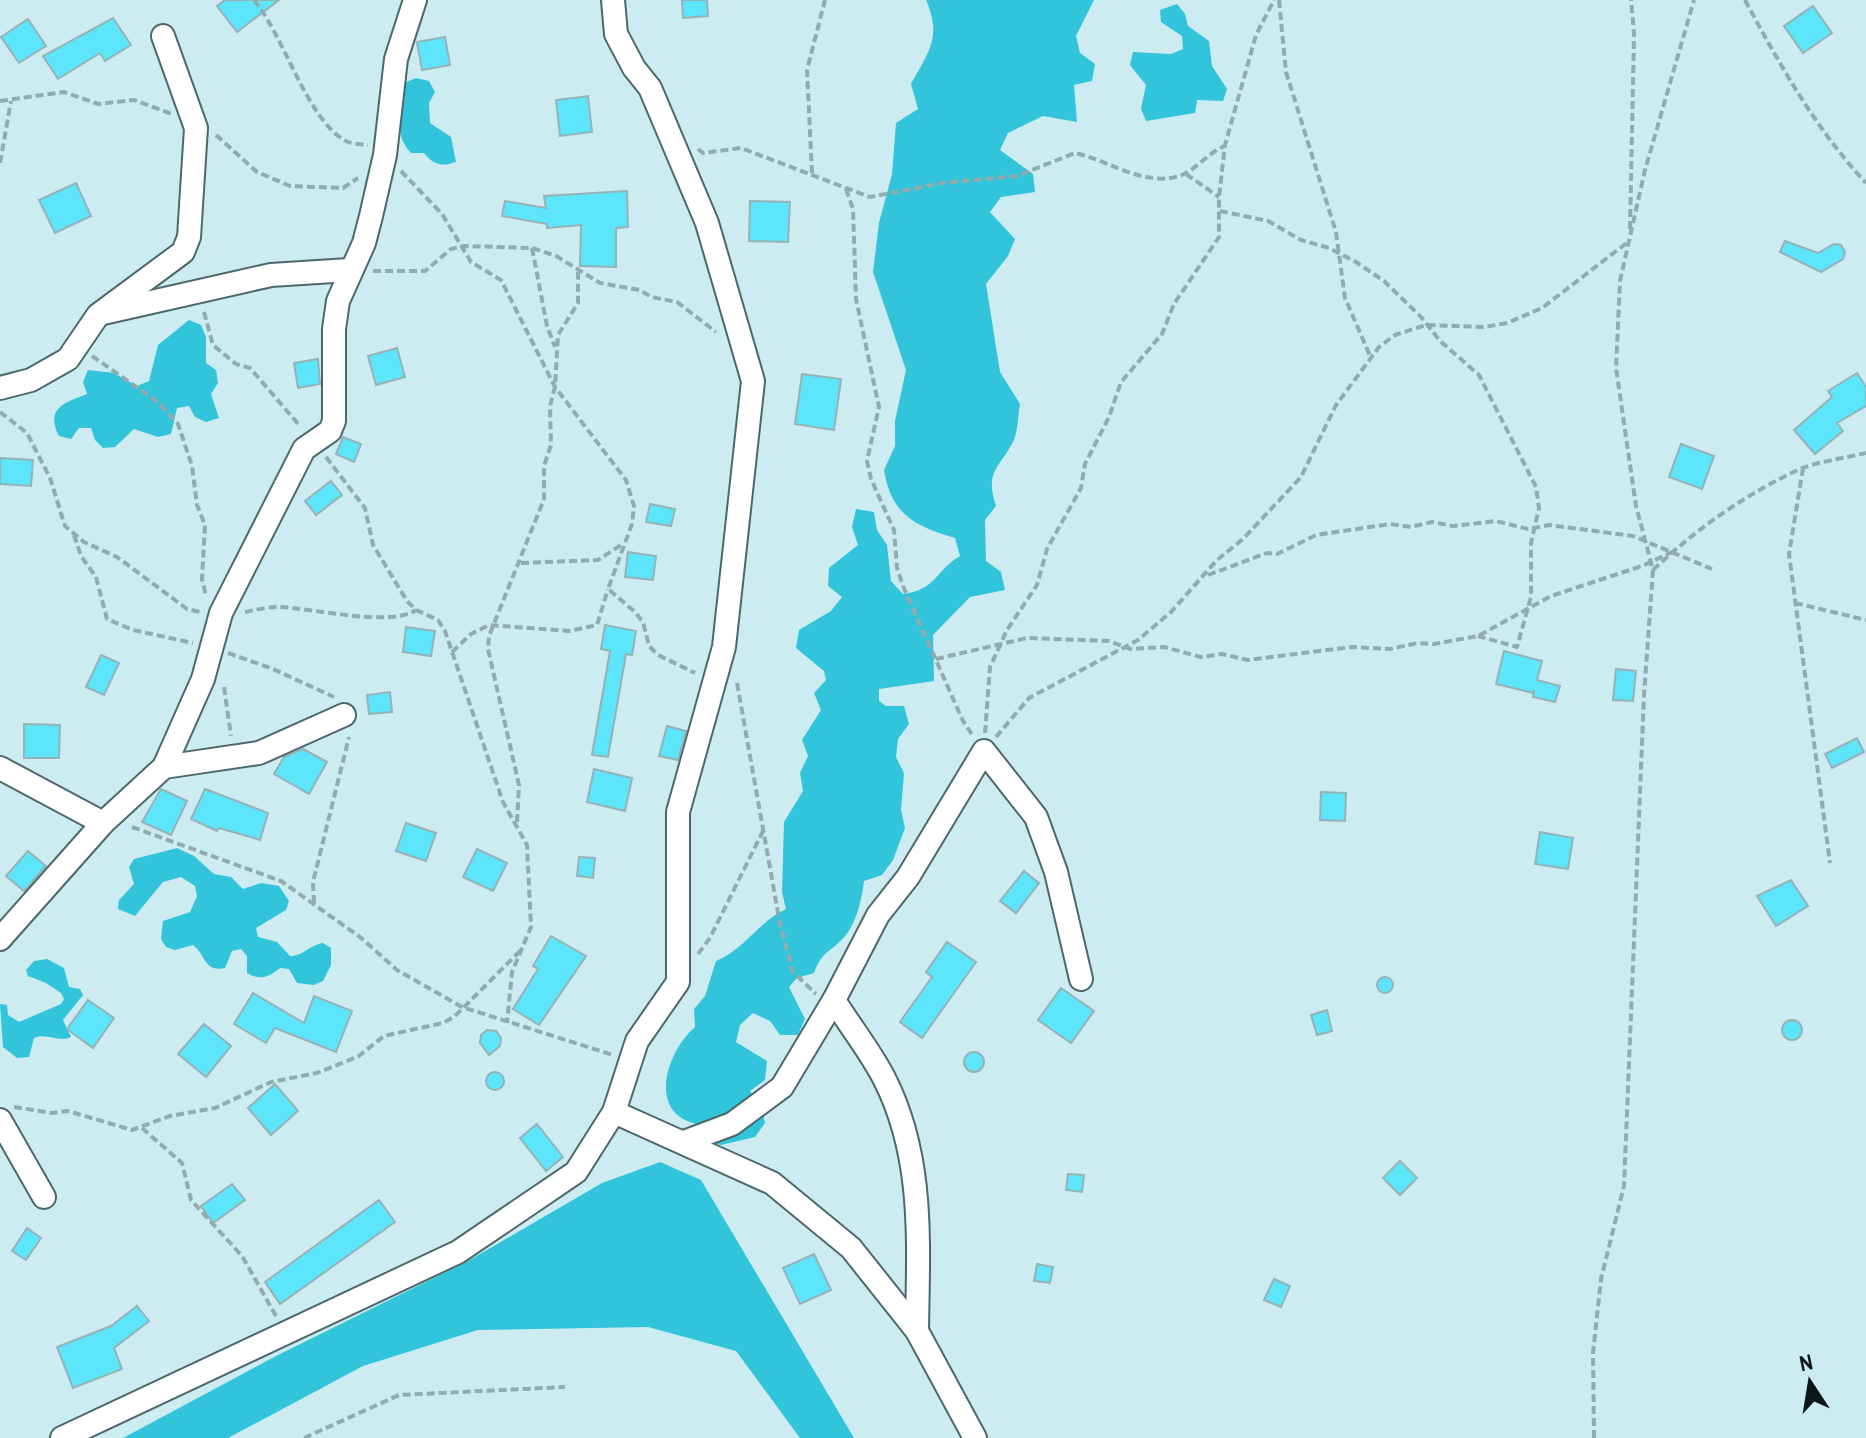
<svg xmlns="http://www.w3.org/2000/svg" width="1866" height="1438" viewBox="0 0 1866 1438" font-family="'Archivo Narrow',sans-serif">
<rect width="100%" height="100%" fill="#cdecf1"/>
<g fill="#32c4da">
<path d="M926 0H1094L1076 36 1080 53 1095 64 1092 81 1074 85 1077 122 1043 116 1008 133 1000 150 1033 174 1035 192 1001 197 990 212 1015 239 1008 256 986 284 1000 372 1020 404C1018 416 1018 432 1013 442 998 470 985 471 996 506L985 520 986 561 1001 572 1005 590 970 597 933 635 934 681 879 689V701L886 706H904L909 724 898 739 896 757 904 773 901 810 905 828 893 860 882 875 864 881C862 898 857 921 846 935 832 952 822 950 814 973L797 978 789 987 805 1019 798 1035H780L770 1021 753 1013 740 1025 736 1042 767 1061 765 1080 750 1091 761 1106 765 1123 755 1137 721 1145 704 1140 697 1124C646 1113 667 1051 695 1027L694 1009 705 996 716 961C745 949 758 922 786 909L782 892 784 822 803 791 800 773 808 756 802 740 821 710 814 693 826 680 824 671 796 648 799 630 831 611 842 597 828 586 829 568 858 545 852 527 856 509 874 512 877 530 887 545 891 581 903 594C936 590 935 571 960 556L955 538C914 526 891 514 884 470L895 446V421L906 370 873 272 879 223 892 174 896 123 918 109 911 84C929 51 942 37 926 0Z"/>
<path d="M1177 4 1185 14 1188 26 1209 41 1212 66 1227 89 1223 101 1197 100 1195 113 1146 121 1141 109 1146 85 1130 65 1133 52 1171 54 1183 49 1182 36 1161 22 1160 10Z"/>
<path d="M416 78 429 81 435 92 429 103 430 123 451 137 456 162C441 167 434 165 424 153H411C392 133 401 109 404 83Z"/>
<path d="M189 320 201 325 206 337V363L216 370 218 383 211 394 219 418 206 422 195 417 189 406 177 408 171 434 158 437 134 429 115 447 103 448 95 440 91 428H79L71 439 59 436C45 408 64 403 87 394L83 382 88 370 114 373 137 386 149 381 158 345Z"/>
<path d="M177 848 194 856 214 874 231 877 243 889 261 883 279 886 289 901 286 910 256 928 258 937 277 942 290 956C304 956 309 945 323 943L331 948V965L323 981 314 985 297 983 289 969 280 968C269 977 260 981 247 973V956L241 949 232 951 225 968C203 972 207 956 193 945L175 950 166 947 161 939 163 921 190 912 197 896 195 886 181 877 163 882 135 916 118 909 119 900 134 884 129 867 134 859Z"/>
<path d="M47 959 64 968 69 987 80 989 83 995 63 1020 71 1037C58 1043 46 1032 34 1038L29 1057 17 1058 3 1047 0 1004 7 1005 8 1015 19 1022 61 1004 64 999 61 993 46 983 28 976 26 970 34 961Z"/>
<path d="M660 1162 701 1180 854 1438H800L736 1351 648 1327 478 1330 363 1366 228 1438H123L276 1356 468 1261 602 1183Z"/>
</g>
<g fill="#5de5fb" stroke="#95b2b7" stroke-width="2">
<path d="M225 0H279L237 32 217 6Z"/>
<path d="M682 0H707L708 16 683 18Z"/>
<path d="M1813 6 1832 33 1803 53 1784 26Z"/>
<path d="M113 18 131 45 105 61 100 53 58 79 43 56Z"/>
<path d="M28 19 46 46 19 63 1 37Z"/>
<path d="M445 37 450 65 422 70 417 42Z"/>
<path d="M588 96 592 132 560 136 556 100Z"/>
<path d="M76 183 91 216 55 233 39 200Z"/>
<path d="M627 191 628 227 616 228V267L580 266 581 225 547 228V224L502 216 505 201 546 208 544 196Z"/>
<path d="M750 201 790 202 788 242 749 241Z"/>
<path d="M1785 241 1818 253 1834 244 1841 245 1845 252 1843 259 1821 272 1780 252Z"/>
<path d="M397 348 405 377 376 385 368 356Z"/>
<path d="M318 359 320 384 298 388 294 363Z"/>
<path d="M1857 373 1866 387V406L1837 423 1843 431 1815 454 1794 430 1832 397 1828 391Z"/>
<path d="M802 374 841 379 834 430 795 424Z"/>
<path d="M343 437 361 444 354 462 336 454Z"/>
<path d="M1681 444 1714 456 1702 489 1669 477Z"/>
<path d="M0 458 33 460 31 486 0 484Z"/>
<path d="M331 481 342 495 316 515 305 501Z"/>
<path d="M650 504 675 509 671 526 646 522Z"/>
<path d="M628 552 656 556 653 580 625 577Z"/>
<path d="M605 625 636 631 632 655 626 654 608 757 592 755 610 651 601 649Z"/>
<path d="M406 627 435 631 431 656 403 652Z"/>
<path d="M1504 651 1542 661 1537 680 1560 686 1555 702 1533 697 1534 690 1533 693 1496 684Z"/>
<path d="M101 655 119 663 104 695 86 687Z"/>
<path d="M1616 669 1636 671 1633 701 1613 700Z"/>
<path d="M390 692 392 712 369 714 367 695Z"/>
<path d="M24 724 60 725 59 758H24Z"/>
<path d="M667 726 686 731 678 760 659 756Z"/>
<path d="M1857 738 1864 752 1832 768 1825 754Z"/>
<path d="M303 749 327 762 309 794 274 774 284 757Z"/>
<path d="M594 769 632 778 625 811 587 802Z"/>
<path d="M161 789 187 801 171 835 142 822Z"/>
<path d="M205 789 268 813 260 840 219 828 217 831 191 819Z"/>
<path d="M1321 792 1346 793 1345 821 1320 820Z"/>
<path d="M406 823 436 833 426 861 396 851Z"/>
<path d="M1540 832 1573 838 1568 869 1535 864Z"/>
<path d="M477 849 507 863 493 891 463 877Z"/>
<path d="M28 851 46 866 24 891 6 876Z"/>
<path d="M579 857 595 858 593 878 577 876Z"/>
<path d="M1024 871 1039 883 1016 913 1000 901Z"/>
<path d="M1791 880 1808 906 1776 926 1757 896Z"/>
<path d="M551 936 586 956 539 1025 513 1009 538 969 533 966Z"/>
<path d="M947 942 976 962 922 1038 900 1022 932 977 926 972Z"/>
<circle cx="1385" cy="985" r="8"/>
<path d="M1061 988 1094 1011 1071 1043 1038 1020Z"/>
<path d="M253 993 304 1023 314 996 352 1011 336 1052 275 1028 266 1043 234 1024Z"/>
<path d="M88 1000 114 1018 93 1048 67 1029Z"/>
<path d="M1327 1010 1332 1031 1317 1035 1311 1015Z"/>
<circle cx="1792" cy="1030" r="10"/>
<path d="M204 1024 231 1046 206 1077 178 1054Z"/>
<path d="M487 1030 496 1031 501 1038 500 1046 489 1055 480 1043 481 1035Z"/>
<circle cx="974" cy="1062" r="10"/>
<circle cx="495" cy="1081" r="9"/>
<path d="M275 1084 298 1111 271 1135 248 1108Z"/>
<path d="M537 1124 563 1157 546 1171 520 1138Z"/>
<path d="M1400 1161 1417 1178 1400 1195 1383 1178Z"/>
<path d="M1068 1174 1084 1175 1082 1192 1066 1190Z"/>
<path d="M232 1184 245 1200 213 1223 201 1206Z"/>
<path d="M379 1200 395 1222 280 1304 265 1282Z"/>
<path d="M27 1228 41 1238 26 1260 12 1251Z"/>
<path d="M814 1254 831 1290 800 1304 783 1268Z"/>
<path d="M1037 1264 1053 1267 1050 1283 1034 1281Z"/>
<path d="M1274 1279 1290 1286 1281 1307 1264 1300Z"/>
<path d="M137 1306 149 1321 114 1348 122 1369 73 1388 57 1347 111 1326Z"/>
</g>
<g fill="none" stroke-linecap="round" stroke-linejoin="round">
<defs>
<g id="minor">
<path d="M103 313 271 275 349 270"/>
<path d="M0 388 31 380 68 359 98 315 183 252 189 237 196 128 163 36"/>
<path d="M164 767 203 679 221 613 304 449 330 431 334 421V329L338 301 364 243 371 216 385 155 396 59 415 0"/>
<path d="M0 768 103 823"/>
<path d="M0 939 103 823 164 767 259 753 344 715"/>
<path d="M834 1000C850 1026 870 1051 884 1078 925 1158 918 1245 917 1331"/>
<path d="M614 1112 772 1183 851 1248 917 1331 975 1438"/>
<path d="M0 1120 44 1197"/>
<path d="M684 1142 732 1124 782 1087 834 1000 878 915 908 877 984 751 1036 817 1056 872 1081 979"/>
<path d="M62 1438 458 1252 576 1172 614 1112 637 1041 678 982V812L724 647 753 381 707 223 650 88 634 68 616 34 613 0"/>
</g>
</defs>
<use href="#minor" stroke="#4d686d" stroke-width="26"/>
<g stroke="#92abaf" stroke-width="4" stroke-dasharray="8 4" stroke-linecap="butt">
<path d="M254 0C284 36 306 117 344 140 350 144 360 144 368 145"/>
<path d="M1279 0 1286 72 1336 232 1345 298 1371 358"/>
<path d="M1745 0C1780 65 1815 128 1866 183"/>
<path d="M0 101 64 92 98 104 134 100 172 114"/>
<path d="M216 135 257 172 290 186 343 188 358 178"/>
<path d="M698 149 703 153 741 148 870 197 942 183 1017 176 1075 153C1109 160 1148 190 1184 174 1197 168 1208 153 1225 146"/>
<path d="M0 163 11 101"/>
<path d="M401 171 442 214 471 262 501 280 555 387 626 480 634 506 632 524 608 589 635 612 643 622 649 646 658 655 695 673"/>
<path d="M812 173 807 70 825 0"/>
<path d="M1186 174 1219 197"/>
<path d="M846 189 853 209 856 299 879 407 867 461 871 479 894 530 897 568 903 586 963 721 973 736"/>
<path d="M1220 211 1268 221 1301 240 1329 248 1356 262 1384 281 1422 318 1440 341 1479 375 1536 487 1539 508 1531 543V597L1517 647 1478 636"/>
<path d="M1630 229 1634 33 1631 0"/>
<path d="M532 248 547 326 555 347"/>
<path d="M373 271H425L451 249 464 246 532 248 556 256 600 283 640 290 651 297 677 302 716 332"/>
<path d="M204 312 213 345 236 364 250 368 300 426"/>
<path d="M92 356 158 402 178 424 192 466 197 505 205 525 202 579 206 596"/>
<path d="M0 412 27 433 50 478 65 526 84 542 117 557 187 609 200 612"/>
<path d="M326 457 365 508 373 545 407 601 416 610 438 620 445 631 503 802 527 845 531 927 512 972 507 1023"/>
<path d="M1803 468 1789 554 1830 863"/>
<path d="M74 535 81 556 96 577 107 619 133 630 193 643"/>
<path d="M521 563 598 560 621 545"/>
<path d="M1653 570C1696 529 1746 494 1800 469 1820 461 1845 458 1866 453"/>
<path d="M1208 575 1267 553 1277 554 1316 535 1390 524 1411 527 1432 522 1453 526 1496 521 1528 529 1549 525 1633 536 1712 569"/>
<path d="M1795 603 1866 620"/>
<path d="M245 612C255 610 267 607 277 607 309 607 389 628 416 610"/>
<path d="M452 652 471 634 489 625 569 631 597 625 608 589"/>
<path d="M228 653 273 669 334 697"/>
<path d="M936 659 1027 638 1109 641 1130 649 1164 647 1201 657 1222 654 1248 660 1352 647 1390 649 1418 643 1434 644 1478 636 1551 596 1642 566 1672 552"/>
<path d="M737 683 780 924 793 972 816 994"/>
<path d="M224 687 231 736"/>
<path d="M985 733 990 667 1007 630 1037 585 1047 549 1081 488 1085 464 1109 417 1121 382 1162 334 1174 304 1219 237V197L1225 145 1256 35 1274 0"/>
<path d="M996 737 1029 698 1138 640 1171 612 1217 560 1243 539 1301 477 1336 405 1379 347 1395 335 1426 325 1485 327 1507 323 1542 308 1628 242"/>
<path d="M517 822 519 785 488 649 489 636 544 499V466L551 445 550 406 555 387 558 335 578 303V271"/>
<path d="M132 827 281 881 360 937 397 970 462 1007 613 1055"/>
<path d="M314 903 313 882 349 737"/>
<path d="M698 954 710 938 763 831"/>
<path d="M14 1107 52 1113 68 1111 132 1130 170 1116 215 1108 271 1082 317 1073 359 1056 384 1036 443 1023 455 1016 522 949"/>
<path d="M142 1128 182 1163 191 1200 242 1256 276 1316"/>
<path d="M304 1438 399 1395 565 1387"/>
<path d="M1594 1438 1593 1353 1601 1279 1624 1186 1644 695 1653 570 1636 506 1616 368 1620 281 1645 170 1694 0"/>
</g>
<use href="#minor" stroke="#fff" stroke-width="22"/>
</g>
<g transform="translate(1810 1382) rotate(348)" stroke="#cdecf1" stroke-width="6" paint-order="stroke">
<path d="M0-6L14 30L0 20L-14 30Z" fill="#0c1719"/>
<text y="-12" font-size="22" font-weight="bold" text-anchor="middle" fill="#0c1719">N</text>
</g>
</svg>
